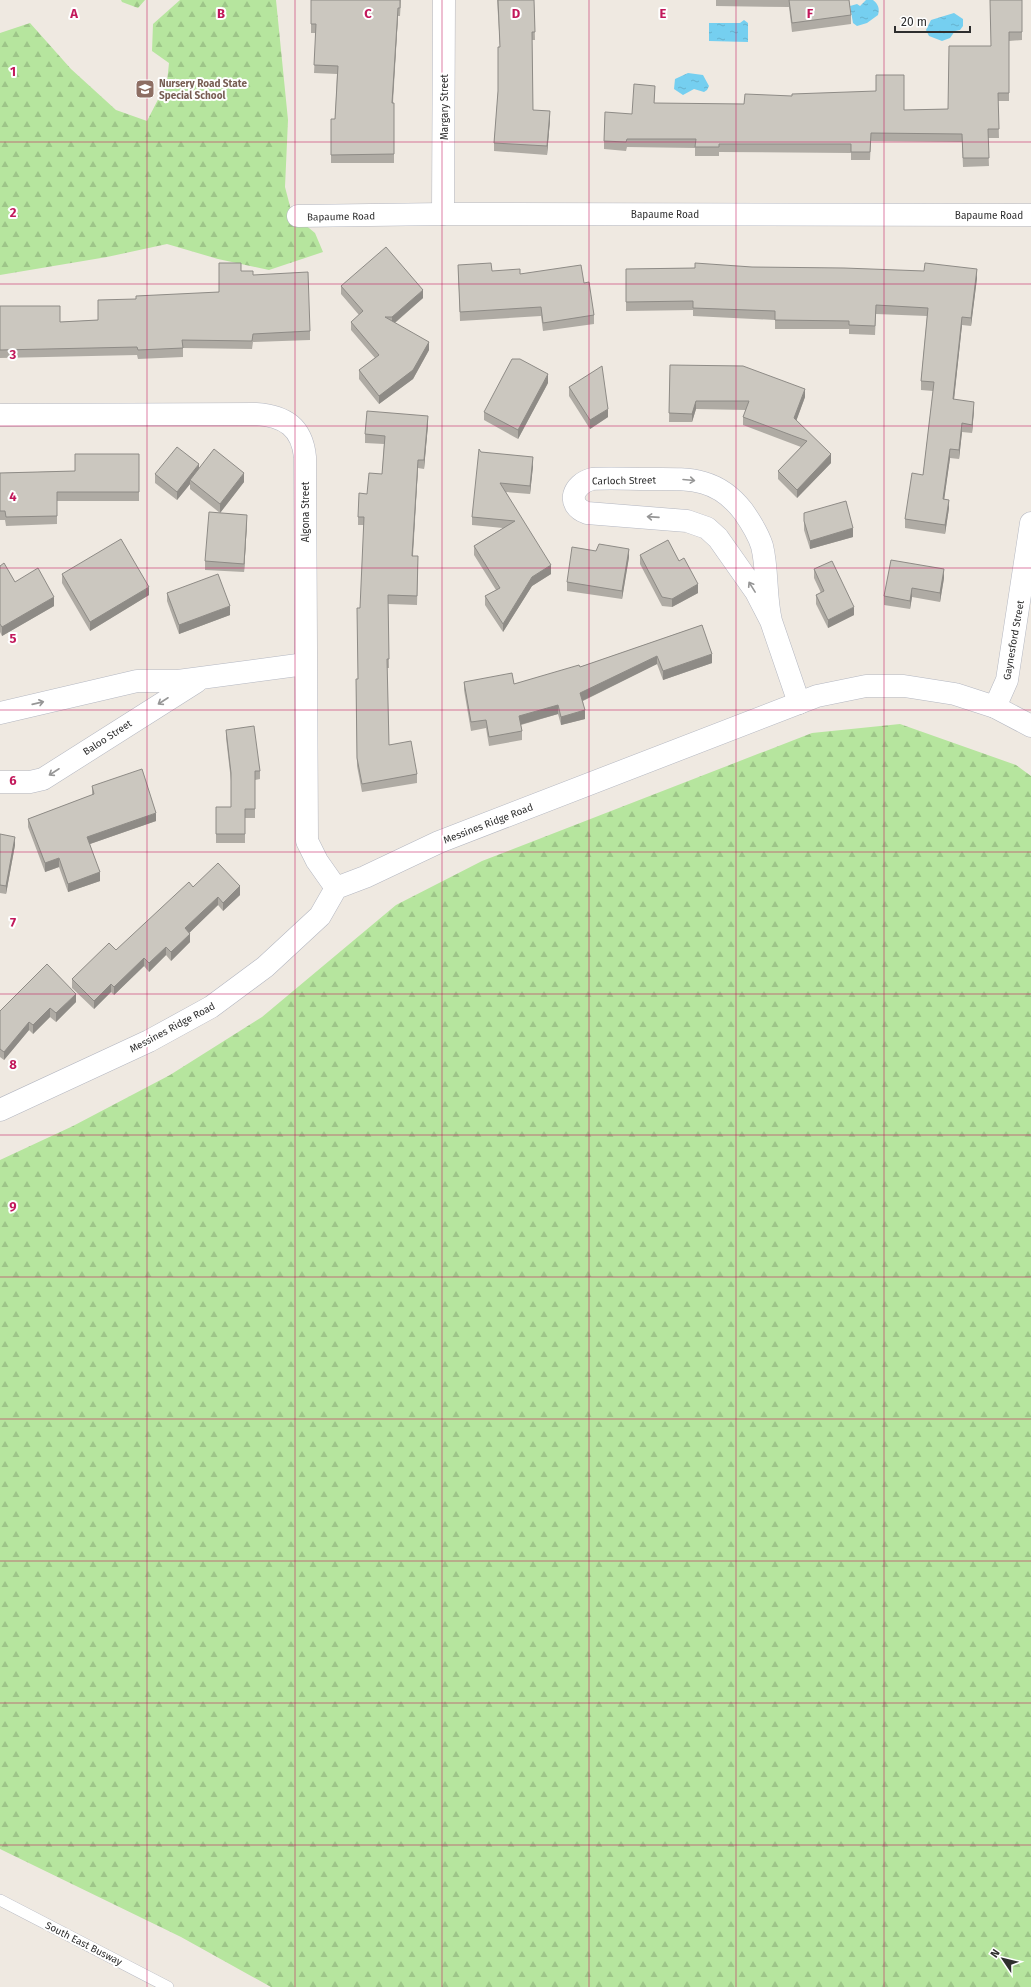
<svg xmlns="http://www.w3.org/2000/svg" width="1031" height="1987" viewBox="0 0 1031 1987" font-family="'Fira Sans',sans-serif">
<defs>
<pattern id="forest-firs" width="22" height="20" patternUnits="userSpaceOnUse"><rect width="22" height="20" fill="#b6e59e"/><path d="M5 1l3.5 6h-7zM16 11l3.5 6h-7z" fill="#9dc588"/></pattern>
<pattern id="water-ripples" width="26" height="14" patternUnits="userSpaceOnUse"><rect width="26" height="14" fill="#75cff0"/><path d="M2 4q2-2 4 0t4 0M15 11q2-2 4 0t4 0" fill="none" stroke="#66b2ce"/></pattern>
</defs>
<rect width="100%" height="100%" fill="#efe9e1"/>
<g fill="url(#forest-firs)">
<path d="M121 0H145L138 8 122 2Z"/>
<path d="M180 0H276L288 120 285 187 292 214 315 233 323 252 269 270 218 259 167 244 107 257 0 275V33L30 23 71 69 116 110 147 121 167 82 169 63 152 51 153 24Z"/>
<path d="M900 724 1016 765 1031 776V1987H271L181 1937 0 1849V1160L73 1126 170 1075 262 1017 396 905 482 861 812 733Z"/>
</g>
<g fill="url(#water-ripples)">
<path d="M866 0H873C878 4 880 8 878 15L867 23 857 26 853 23 850 6 857 4 860 6Z"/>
<path d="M954 13 963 19V26L960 30 955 31 950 38 942 41 929 36 926 30 931 20Z"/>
<path d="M744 20 748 23V42L709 41V23H740Z"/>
<path d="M688 73 703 75 709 86 707 90 704 92 694 89 683 95 674 89 675 79Z"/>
</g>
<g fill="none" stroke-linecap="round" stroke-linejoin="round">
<defs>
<path id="service" d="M0 1900 168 1987"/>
<g id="minor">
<path d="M443 214 444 0"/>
<path d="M298 216 443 214 1031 215"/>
<path d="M0 415 256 414C285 416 302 427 305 457L307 841 317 861 336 888"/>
<path d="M771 621C765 596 768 570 762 546 758 533 750 521 743 511 716 476 687 479 647 479 629 479 610 478 592 479 573 484 565 505 587 513L687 521 707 528 718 538 756 592 771 621 799 703"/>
<path d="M995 707 1007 680 1031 523"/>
<path d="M0 713 137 681H178L305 664"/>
<path d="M0 782H30L43 779 196 682"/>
</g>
<path id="tertiary" d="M0 1110 149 1041 211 1007 265 967 320 916 336 888 365 877 439 842 817 696 866 686H904L955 694 995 707 1031 726"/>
</defs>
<use href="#service" stroke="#b4b7c1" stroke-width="12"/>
<use href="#minor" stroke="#b4b7c1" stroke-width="23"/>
<use href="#tertiary" stroke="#b4b7c1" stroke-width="23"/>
<use href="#service" stroke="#fff" stroke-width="11"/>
<use href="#minor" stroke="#fff" stroke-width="22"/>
<use href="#tertiary" stroke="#fff" stroke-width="22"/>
</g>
<g fill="#afaba4">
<path d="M311 0H401L400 16H398L393 103H394V163H331V119H335L337 74 314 73 316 33H311Z"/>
<path d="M497 0H534L535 40H532L533 110 550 120 547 155 494 151V143L498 92 500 47Z"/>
<path d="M716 0H849L851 15V24L792 32 789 7 716 6Z"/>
<path d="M1022 0V40L1009 41V101H998L999 138H988L989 166 963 167 962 142 871 141 870 160H851V153L719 152V156H695V148L627 147 626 151 604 149V141L632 114 655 94 654 103 904 110 948 109Z"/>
<path d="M458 265 492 271 520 274 584 283 594 315V324L543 331 541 316 460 321Z"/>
<path d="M752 267 977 278 971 326 962 325 954 400 974 410 972 433 962 432 959 459 950 458 944 499 949 508 945 534 905 528V519L923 475 933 391 921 390V381L927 316 876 314 875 335 849 334V329H775V320L693 316V310L626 311V269Z"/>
<path d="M241 271 253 275 310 331V340L253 342 252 349 183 348V357L138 359 137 355 0 358V306L60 322 98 320 136 299 219 292Z"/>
<path d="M341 286 423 298 395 323 429 350 413 379 379 404 359 379V370L375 358 351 330V322L359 315 341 294Z"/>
<path d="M670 365 805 397 796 421 831 463 797 498 778 479V471L801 447 743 425V417L746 410 696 409 692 422H669Z"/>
<path d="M548 383 518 439 484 420V412Z"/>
<path d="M569 387 608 417 590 429 569 396Z"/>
<path d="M428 425 424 469 418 468 413 556 418 565 417 605 388 604 389 668H387L389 745 417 774V783L362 792 357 766 356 679H358L364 525H358V517L367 494 382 474 384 444 365 443V434Z"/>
<path d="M481 452 533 466 530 494 506 492 551 574 532 586 503 632 485 605V596L496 590 474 555V546L503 528 472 525V517Z"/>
<path d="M139 454V501H57V524L6 526 5 520H0V473L75 471Z"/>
<path d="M199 469 244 482 220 513 190 489V484L177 500 155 483V474Z"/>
<path d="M804 513 853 537 810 549 804 530Z"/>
<path d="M247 523 244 572 205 570V561Z"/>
<path d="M640 555 679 561 698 593 672 607 662 606 640 564Z"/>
<path d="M629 557 622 599 567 591V582Z"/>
<path d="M0 566 15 582 54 606 2 636 0 632Z"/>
<path d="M814 569 854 615 828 628 816 604V595L821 593 814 578Z"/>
<path d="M62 574 149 595 90 631 62 583Z"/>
<path d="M944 578 940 602 912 597 910 609 884 605V596Z"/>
<path d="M167 593 230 615 179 634 167 601Z"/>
<path d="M702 625 712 663 663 680 657 664 583 701 585 719 561 725 558 714 521 725 522 731V740L489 746 486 728 471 731 464 690V682L514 684 580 667Z"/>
<path d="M226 730 260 771V779L255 780V818H245V843H216V807H231V781L226 738Z"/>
<path d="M92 786 156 821 90 844 100 881 68 892 59 867 45 872 28 827V819L92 795Z"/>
<path d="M0 834 15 845 6 894 0 893Z"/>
<path d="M193 887 240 895 223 911 218 905 189 933 190 942 171 961 166 955 149 972 144 966 114 995 111 992 94 1009 72 988V979L116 950Z"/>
<path d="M76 1002 56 1022 50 1017 33 1034 29 1030 4 1060 0 1057V1011Z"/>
</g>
<g fill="#8e8b86">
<path d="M398 8V16L392 111V103Z"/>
<path d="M550 111V120L547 155V146Z"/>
<path d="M977 269V278L971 326V318Z"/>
<path d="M423 290V298L392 325V317Z"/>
<path d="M962 317V325L953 408V399Z"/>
<path d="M429 342V350L413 379 379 404V396Z"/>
<path d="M548 374V383L518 439V430Z"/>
<path d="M805 389V397L794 427V418Z"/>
<path d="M696 401V409L692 422V414Z"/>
<path d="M974 402V410L972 433V425Z"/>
<path d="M608 409V417L590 429V420Z"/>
<path d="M428 416V425L424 469V460Z"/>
<path d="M962 423V432L959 459V450Z"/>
<path d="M950 449V458L943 508V499Z"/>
<path d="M831 454V463L797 498V490Z"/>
<path d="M533 457V466L530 494V486Z"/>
<path d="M418 460V468L412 565V556Z"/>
<path d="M199 464V473L190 480V484L177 500V492Z"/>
<path d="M244 473V482L220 513V504Z"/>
<path d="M949 500V508L945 534V525Z"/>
<path d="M247 515V523L244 572V564Z"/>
<path d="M853 528V537L810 549V541Z"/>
<path d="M629 549V557L622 599V591Z"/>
<path d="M551 565V574L532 586 503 632V624L532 577Z"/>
<path d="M944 569V578L940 602V593Z"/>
<path d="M698 584V593L672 607V599Z"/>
<path d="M149 587V595L90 631V622Z"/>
<path d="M912 588V597L910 609V601Z"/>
<path d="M54 597V606L2 636V627Z"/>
<path d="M230 606V615L179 634V625Z"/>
<path d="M854 607V615L828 628V620Z"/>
<path d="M712 654V663L663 680V671Z"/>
<path d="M657 656V664L580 702V693Z"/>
<path d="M558 705V714L519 725V716Z"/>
<path d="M585 710V719L561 725V717Z"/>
<path d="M156 813V821L87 845V837Z"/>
<path d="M15 837V845L6 894V886Z"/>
<path d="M59 858V867L45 872V863Z"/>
<path d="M100 872V881L68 892V884Z"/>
<path d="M240 886V895L223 911V903Z"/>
<path d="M218 897V905L185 937V928Z"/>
<path d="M190 934V942L171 961V952Z"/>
<path d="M166 947V955L149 972V963Z"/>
<path d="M144 958V966L114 995V987Z"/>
<path d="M111 984V992L94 1009V1001Z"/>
<path d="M76 994V1002L56 1022V1013Z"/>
<path d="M50 1008V1017L33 1034V1025Z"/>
<path d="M29 1022V1030L4 1060V1052Z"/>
</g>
<g fill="#cbc7bf" stroke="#8e8b86">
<path d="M311 0H400V8H398L392 103H394V154L331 155V119H335L338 66 314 65 316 24H311Z"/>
<path d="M498 0H534L535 32H532L533 110 550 111 547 146 494 143 498 91V47H500Z"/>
<path d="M789 0H849L851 15 792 23Z"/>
<path d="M990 0H1022V32H1009V93H998L999 129H988L989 158H963L962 134 871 133 870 152H851V144H719V147H695L696 139H627L626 142 604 141 605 112 632 114 634 84 655 86 654 103 744 104 745 94 792 96V94L876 91V75H904V110L948 109 949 46H991Z"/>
<path d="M386 247 423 290 392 317H385L429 342 413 370 379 396 359 370 379 355 351 322 363 311 341 286Z"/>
<path d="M219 263H241V271H253V275L308 272 310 331 253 334 252 341 182 340 183 348 138 350 137 347 0 350V306H60V322L98 320V300L136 299V296L219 292Z"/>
<path d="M491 263 492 271 520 269V274L581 265 584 283 589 282 594 315 543 323 541 307 460 312 458 265Z"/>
<path d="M695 263 752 267 844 268 924 271 925 263 977 269 971 318 962 317 953 399 974 402 972 425 962 423 959 450 950 449 943 499 949 500 945 525 905 519 912 473 923 475 934 382 921 381 928 308 876 305 875 326 849 325V321L775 320V311L693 308V301L626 302V269L695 268Z"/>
<path d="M512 359H520L548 374 518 430 484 412Z"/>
<path d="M670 365 743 366 805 389 794 418 831 454 797 490 778 471 807 441 743 417 749 401H696L692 414 669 413Z"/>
<path d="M602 366 608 409 590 420 569 387Z"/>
<path d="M367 411 428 416 424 460H418L412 556H418L417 596 388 595 389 659H387L389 745 411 741 417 774 362 784 357 758 356 679H358L357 608H360L364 517H358L359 493 367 494 369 473 382 474 385 436 365 434Z"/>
<path d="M177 447 199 464 177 492 155 474Z"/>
<path d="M214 449 244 473 220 504 190 480Z"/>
<path d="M479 449 481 452 533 457 530 486 500 483 551 565 532 577 503 624 485 596 500 588 474 546 515 521 472 517Z"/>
<path d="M75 454H139V492H57V516L6 517 5 511H0V473L75 471Z"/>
<path d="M846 501 853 528 810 541 804 521V513Z"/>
<path d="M209 512 247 515 244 564 205 561Z"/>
<path d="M121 539 149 587 90 622 62 574Z"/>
<path d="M668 540 679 561 684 558 698 584 672 599 662 597 640 555Z"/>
<path d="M599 544 629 549 622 591 567 582 572 547 596 551Z"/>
<path d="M891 560 944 569 940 593 912 588 910 601 884 596Z"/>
<path d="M832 561 854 607 828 620 816 595 824 591 814 569Z"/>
<path d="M4 563 15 582 38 568 54 597 2 627 0 624V566Z"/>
<path d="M218 574 230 606 179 625 167 593Z"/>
<path d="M702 625 712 654 663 671 657 656 580 693 585 710 561 717 558 705 519 716 522 731 489 737 486 720 471 722 464 682 512 673 514 684 579 665 580 667Z"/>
<path d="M254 726 260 771H255V809H245V834H216V807H231V773L226 730Z"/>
<path d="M142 769 156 813 87 837 100 872 68 884 59 858 45 863 28 819 94 794 92 786Z"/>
<path d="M0 834 15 837 6 886 0 885Z"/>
<path d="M218 863 240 886 223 903 218 897 185 928 190 934 171 952 166 947 149 963 144 958 114 987 111 984 94 1001 72 979 109 943 116 950 189 882 193 887Z"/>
<path d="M47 964 76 994 56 1013 50 1008 33 1025 29 1022 4 1052 0 1049V1011Z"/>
</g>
<defs><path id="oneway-shaft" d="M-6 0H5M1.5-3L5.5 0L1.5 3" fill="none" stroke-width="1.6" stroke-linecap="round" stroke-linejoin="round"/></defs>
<g stroke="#969696">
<use href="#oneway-shaft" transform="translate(689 480) rotate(5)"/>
<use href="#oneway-shaft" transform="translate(653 517) rotate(-176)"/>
<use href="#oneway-shaft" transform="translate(752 587) rotate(-122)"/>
<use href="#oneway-shaft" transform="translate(163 701) rotate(147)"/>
<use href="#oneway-shaft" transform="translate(38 703) rotate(-13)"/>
<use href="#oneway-shaft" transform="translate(54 772) rotate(147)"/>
</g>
<path fill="none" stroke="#c2185b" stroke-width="1" stroke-opacity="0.55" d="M147 0V1987M295 0V1987M442 0V1987M589 0V1987M736 0V1987M884 0V1987M0 142H1031M0 284H1031M0 426H1031M0 568H1031M0 710H1031M0 852H1031M0 994H1031M0 1135H1031M0 1277H1031M0 1419H1031M0 1561H1031M0 1703H1031M0 1845H1031"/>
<defs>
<symbol id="school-square" viewBox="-11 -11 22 22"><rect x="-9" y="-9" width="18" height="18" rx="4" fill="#8d6e63" stroke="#fff"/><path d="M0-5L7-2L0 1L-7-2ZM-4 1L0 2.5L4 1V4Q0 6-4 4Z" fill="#fff"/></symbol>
</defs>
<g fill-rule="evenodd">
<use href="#school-square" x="134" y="78" width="22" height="22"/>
</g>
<g text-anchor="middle" stroke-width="4" stroke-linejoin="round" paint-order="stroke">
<g font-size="10" font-weight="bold" fill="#785e54" stroke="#fff" text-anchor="start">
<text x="159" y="87">Nursery Road State<tspan x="159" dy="12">Special School</tspan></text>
</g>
<g font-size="10" fill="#2e2e2e" stroke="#fff">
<text transform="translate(444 107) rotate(-90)" y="4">Margary Street</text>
<text x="665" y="218">Bapaume Road</text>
<text x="989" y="219">Bapaume Road</text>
<text transform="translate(341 216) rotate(-1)" y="4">Bapaume Road</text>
<text transform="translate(624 480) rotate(-1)" y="4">Carloch Street</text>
<text transform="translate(305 512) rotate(-90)" y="4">Algona Street</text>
<text transform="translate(1013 640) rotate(-80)" y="4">Gaynesford Street</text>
<text transform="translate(107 737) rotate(-33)" y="4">Baloo Street</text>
<text transform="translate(488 823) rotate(-21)" y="4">Messines Ridge Road</text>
<text transform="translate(172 1027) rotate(-28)" y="4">Messines Ridge Road</text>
<text transform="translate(84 1943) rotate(27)" y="4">South East Busway</text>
</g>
</g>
<g font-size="13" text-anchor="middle" font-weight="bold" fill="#c2185b" stroke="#fff" stroke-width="4" stroke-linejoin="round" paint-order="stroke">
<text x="74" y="18">A</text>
<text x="221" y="18">B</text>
<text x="368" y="18">C</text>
<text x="516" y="18">D</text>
<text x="663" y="18">E</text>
<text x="810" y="18">F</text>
<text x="13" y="76">1</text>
<text x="13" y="217">2</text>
<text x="13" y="359">3</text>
<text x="13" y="501">4</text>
<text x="13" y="643">5</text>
<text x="13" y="785">6</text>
<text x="13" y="927">7</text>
<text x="13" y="1069">8</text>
<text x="13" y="1211">9</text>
</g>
<g transform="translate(1003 1959) rotate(305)" stroke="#ffffff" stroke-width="3" paint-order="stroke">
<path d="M0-3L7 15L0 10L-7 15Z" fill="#2e2e2e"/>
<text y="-6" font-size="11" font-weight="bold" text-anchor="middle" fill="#2e2e2e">N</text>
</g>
<path d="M895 26v6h75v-6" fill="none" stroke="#2e2e2e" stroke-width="2"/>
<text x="901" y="26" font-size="12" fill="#2e2e2e" stroke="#ffffff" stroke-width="3" paint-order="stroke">20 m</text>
</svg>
